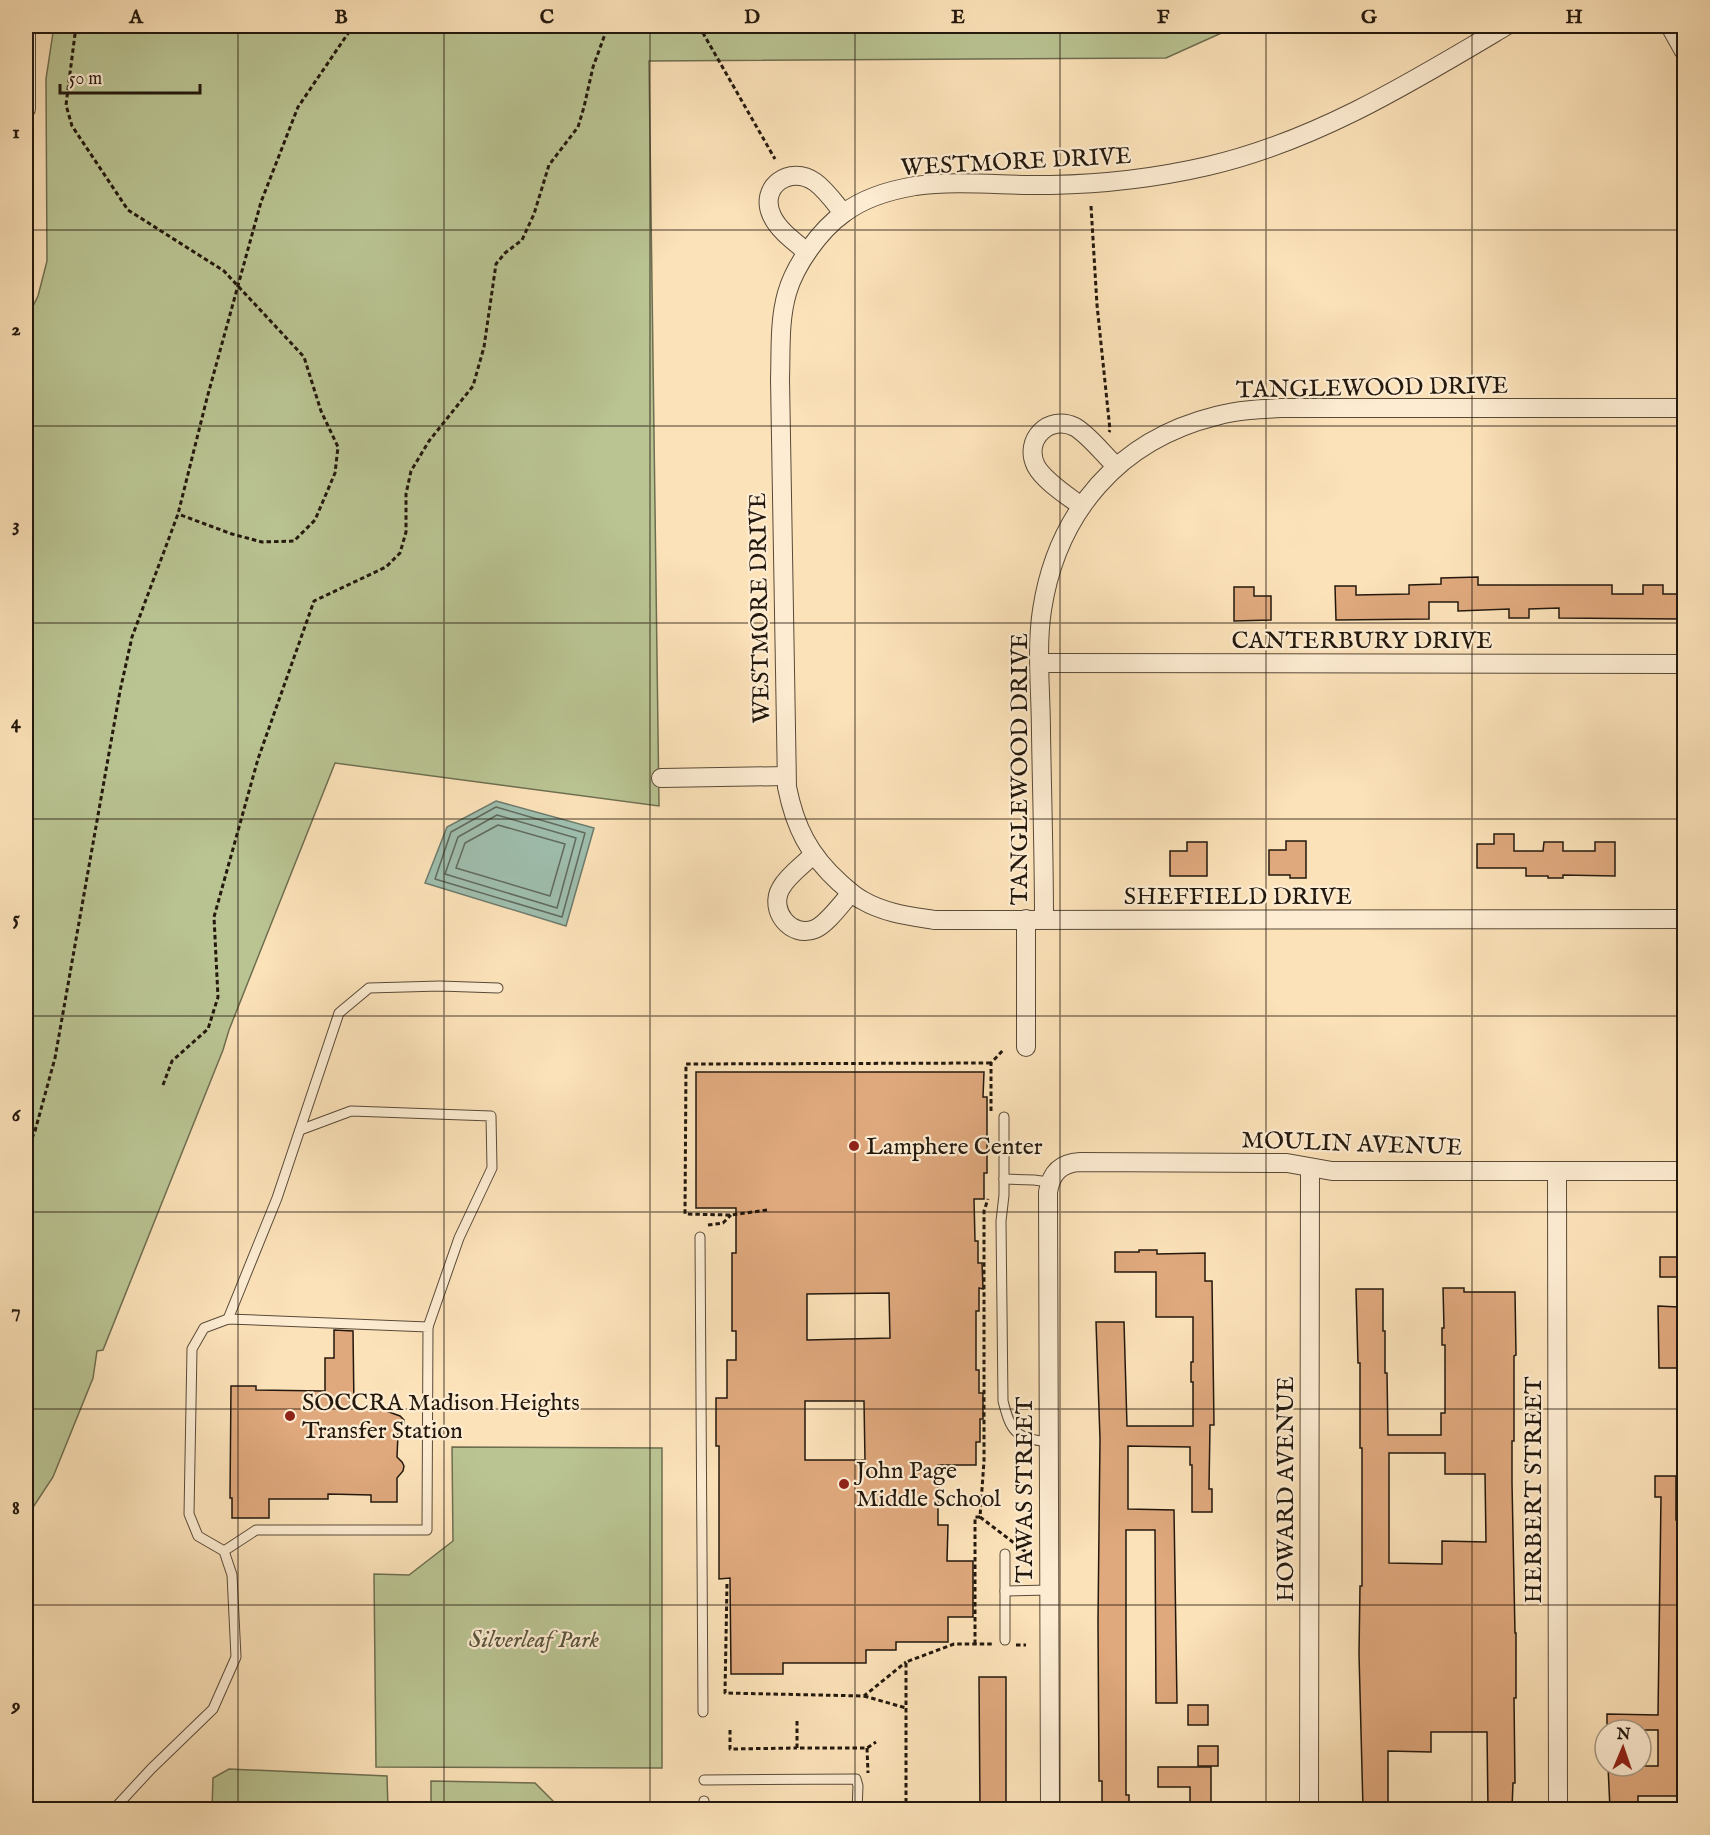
<svg xmlns="http://www.w3.org/2000/svg" width="1710" height="1835" viewBox="0 0 1710 1835" font-family="'IM FELL English',serif">
<rect width="100%" height="100%" fill="#fce2b9"/>
<filter id="stains"><feTurbulence type="fractalNoise" baseFrequency=".00333" numOctaves="4"/><feColorMatrix values="0 0 0 0 .2 0 0 0 0 .09 0 0 0 0 .02 0 0 0 .5 -.17"/></filter>
<radialGradient id="worn" r=".72"><stop offset=".6" stop-color="#630" stop-opacity="0"/><stop offset="1" stop-color="#630" stop-opacity=".3"/></radialGradient>
<g fill="#bac493" stroke="#6e6e50" stroke-width="1.5">
<path d="M54 26H1237L1166 58 649 61 659 806 335 763 229 1030 223 1050 103 1350 97 1351 93 1378 53 1477 26 1518V320L38 296 47 261 46 79Z"/>
<path d="M452 1447 662 1448V1768L376 1767 374 1574 409 1575 453 1541Z"/>
<path d="M229 1769 387 1776 388 1809H212L213 1778Z"/>
<path d="M431 1781 535 1783 561 1809H431Z"/>
</g>
<path fill="#9fbeae" stroke="#6d7c6e" stroke-width="1.5" d="M496 801 594 828 566 926 425 883 447 827Z"/>
<g fill="none" stroke-linecap="round" stroke-linejoin="round">
<g stroke="#616b5e" stroke-width="1.5">
<path d="M496 807 585 833 562 917 435 879 451 832Z"/>
<path d="M497 815 576 838 557 908 445 874 458 837Z"/>
<path d="M498 825 565 844 550 896 456 868 465 843Z"/>
</g>
</g>
<g fill="#dfa87d" stroke="#23180d" stroke-width="1.5" fill-rule="evenodd">
<path d="M1478 577V585H1612V594H1643V585H1663V594H1680V619L1559 618V608L1529 609V618H1509V609L1458 611V602H1429V619L1336 620 1335 586H1356V595L1409 594V585L1441 584V578Z"/>
<path d="M1234 587H1254V596H1271V620L1234 621Z"/>
<path d="M1494 834H1514V851H1543L1544 842H1563V851H1595V842H1615V876L1563 875V878H1548V876H1526V868H1477V844H1494Z"/>
<path d="M1286 841H1306V878H1290V875H1269V850H1286Z"/>
<path d="M1187 842H1207V876H1170V851H1187Z"/>
<path d="M696 1072H984L983 1097H987V1173H984V1199H974L975 1241H978V1263H982L983 1289 979 1288V1311H976V1370H979V1393H983V1419H980V1442H976V1465H938V1525H948L947 1561H973V1617H948V1642H896V1650H866V1663H783V1674H731L730 1578 719 1579V1446H716V1398H727V1360H736V1331H732V1253H736V1208H696ZM889 1293 890 1338 807 1340V1294ZM805 1401H864L865 1460H805Z"/>
<path d="M1139 1250H1157V1254L1205 1253V1281H1212L1214 1425H1210L1209 1489H1212V1512H1192V1465H1190V1447L1128 1446V1509L1174 1510 1177 1703H1156L1155 1530H1126V1795H1129V1809H1102V1781H1099L1098 1621 1100 1439 1096 1322H1124L1127 1426H1193V1382H1191V1362H1193V1317H1156V1272H1115V1252H1139Z"/>
<rect x="1660" y="1257" width="20" height="20"/>
<path d="M1443 1288H1464V1292H1515L1516 1355 1514 1356V1441H1512V1483L1515 1633H1516V1698H1514L1515 1783H1513L1512 1809H1488L1487 1732H1431V1752L1388 1751V1809H1363L1359 1654 1360 1586H1362V1448H1360V1363H1358L1356 1289H1383V1331H1385V1373H1387L1388 1435H1441V1413H1445V1345H1442V1328H1444ZM1389 1453H1445V1474H1485L1486 1542 1442 1541V1564L1389 1563Z"/>
<path d="M1658 1306 1678 1307 1679 1368H1659Z"/>
<path d="M334 1330 353 1331 354 1407H386V1411L400 1416 404 1420 403 1429 398 1434 397 1457 402 1462 404 1466 403 1471 397 1478V1502H371V1495L328 1494V1499H269V1518H232V1498H230L231 1386H256V1390L325 1391V1358H334Z"/>
<path d="M1655 1476H1676V1520H1681L1678 1796H1638V1809H1610L1608 1766H1658V1730H1607V1714L1658 1715 1661 1497H1655Z"/>
<path d="M979 1677H1006V1809H980Z"/>
<rect x="1188" y="1705" width="20" height="20"/>
<rect x="1198" y="1746" width="20" height="20"/>
<path d="M1158 1767H1211V1809H1190V1787H1158Z"/>
</g>
<g fill="none" stroke-linecap="round" stroke-linejoin="round">
<defs>
<g id="lane">
<path d="M1004 1117V1195L1001 1221 1003 1401C1011 1432 1015 1438 1048 1442"/>
<path d="M300 1130 351 1111 491 1116 492 1168 459 1238 428 1327"/>
<path d="M1004 1179 1034 1180 1049 1182"/>
<path d="M700 1237 703 1712"/>
<path d="M228 1319 277 1198 339 1013 369 988 440 986 498 988"/>
<path d="M1005 1554V1640"/>
<path d="M1005 1591 1049 1590"/>
<path d="M704 1780 856 1779 858 1786 857 1810"/>
<path d="M113 1810 151 1769 213 1709 236 1657 232 1575 224 1551 198 1536 189 1514 192 1349 204 1328 228 1319 428 1327 427 1530H256L224 1551"/>
<path d="M704 1810V1801"/>
</g>
<g id="street">
<path d="M1506 26C1412 82 1316 141 1208 166 1156 178 1104 184 1051 185 1006 186 960 180 915 186 891 190 864 198 844 213 820 230 795 265 787 293 779 321 781 350 780 379L787 787C795 827 809 855 840 883 847 889 854 896 862 900 884 913 909 916 934 920L1684 919"/>
<path d="M1670 26 1684 51"/>
<path d="M26 109V26"/>
<path d="M807 252C795 242 779 231 772 216 758 187 790 164 815 182 826 190 835 203 843 213"/>
<path d="M1081 506C1068 496 1044 481 1036 466 1023 440 1049 414 1075 427 1089 435 1104 455 1116 466"/>
<path d="M1040 663 1684 664"/>
<path d="M661 778 786 776"/>
<path d="M813 855C803 865 788 875 781 888 768 910 791 939 815 929 827 924 842 903 851 893"/>
<path d="M1026 919V1047"/>
<path d="M1044 919C1044 857 1042 795 1041 733 1041 693 1036 649 1042 610 1057 512 1119 440 1216 416 1238 410 1261 409 1283 408H1684"/>
<path d="M1557 1171 1558 1810"/>
<path d="M1050 1810 1048 1192C1051 1173 1061 1163 1080 1162L1287 1163 1332 1171H1684"/>
<path d="M1309 1810 1310 1168"/>
</g>
</defs>
<use href="#lane" stroke="#594a38" stroke-width="11"/>
<use href="#street" stroke="#594a38" stroke-width="20"/>
<g stroke="#23180d" stroke-width="3" stroke-dasharray="4.5 3" stroke-linecap="butt">
<path d="M76 26 66 105 72 126 128 210 224 271 304 357 321 411 338 447 335 473 315 520 294 541 262 542 232 534 178 514"/>
<path d="M699 26 775 159"/>
<path d="M1091 206 1097 305 1110 430 1109 432"/>
<path d="M163 1085 172 1061 208 1029 218 997 214 917 258 759 314 601 386 567 400 553 406 532V494L411 471 429 441 473 386 484 347 496 264 505 253 522 240 534 214 549 165 578 127 584 107 593 67 608 26"/>
<path d="M991 1111V1063L1004 1049"/>
<path d="M26 1152 35 1131 55 1058 120 691 132 637 178 514 207 398 261 202 298 107 353 26"/>
<path d="M767 1210 731 1215 685 1214 686 1064 991 1063"/>
<path d="M708 1225 723 1223 731 1215"/>
<path d="M980 1517 1026 1552"/>
<path d="M727 1584 725 1693 864 1696 906 1662"/>
<path d="M975 1644V1517H980L984 1461V1211L988 1199"/>
<path d="M1016 1645H1026"/>
<path d="M864 1696 906 1708"/>
<path d="M797 1721V1748H867L876 1742"/>
<path d="M730 1730V1749L797 1748"/>
<path d="M867 1748 868 1773"/>
<path d="M196 1801V1810"/>
<path d="M906 1810V1662L954 1644H994"/>
</g>
<use href="#lane" stroke="#fdecd2" stroke-width="9"/>
<use href="#street" stroke="#fdecd2" stroke-width="18"/>
</g>
<path fill="none" stroke="#23180d" stroke-width="1.5" stroke-opacity="0.55" d="M238 26V1810M444 26V1810M650 26V1810M855 26V1810M1060 26V1810M1266 26V1810M1472 26V1810M26 230H1684M26 426H1684M26 623H1684M26 819H1684M26 1016H1684M26 1212H1684M26 1409H1684M26 1605H1684"/>
<g fill="#8f2418" stroke="#fdecd2" stroke-width="2">
<circle cx="854" cy="1146" r="6"/>
<circle cx="290" cy="1416" r="6"/>
<circle cx="844" cy="1484" r="6"/>
</g>
<g text-anchor="middle" stroke-width="4.5" stroke-linejoin="round" paint-order="stroke">
<g font-size="24" fill="#23180d" stroke="#fdecd2">
<text transform="translate(1016 161) rotate(-3)" y="8">WESTMORE DRIVE</text>
<text transform="translate(1372 387) rotate(-1)" y="8">TANGLEWOOD DRIVE</text>
<text transform="translate(759 608) rotate(-91)" y="8">WESTMORE DRIVE</text>
<text x="1362" y="648">CANTERBURY DRIVE</text>
<text transform="translate(1019 769) rotate(-90)" y="8">TANGLEWOOD DRIVE</text>
<text x="1238" y="904">SHEFFIELD DRIVE</text>
<text transform="translate(1352 1143) rotate(2)" y="8">MOULIN AVENUE</text>
<text transform="translate(1285 1489) rotate(-90)" y="8">HOWARD AVENUE</text>
<text transform="translate(1024 1490) rotate(-90)" y="8">TAWAS STREET</text>
<text transform="translate(1533 1490) rotate(-90)" y="8">HERBERT STREET</text>
</g>
<g font-size="24" fill="#23180d" stroke="#fdecd2" text-anchor="start">
<text x="866" y="1154">Lamphere Center</text>
<text x="302" y="1410">SOCCRA Madison Heights<tspan x="302" dy="28">Transfer Station</tspan></text>
<text x="856" y="1478">John Page<tspan x="856" dy="28">Middle School</tspan></text>
</g>
<g font-size="24" font-style="italic" fill="#58543c" stroke="#fdecd2">
<text x="534" y="1647">Silverleaf Park</text>
</g>
</g>
<rect width="1710" height="1835" fill="none" stroke="#fce2b9" stroke-width="66"/>
<g transform="translate(1623 1748) rotate(2)"><circle r="28" fill="#fdecd2" stroke="#a69783" stroke-width="1.5"/>
<path d="M0-4.5L10 22L0 15L-10 22Z" fill="#8f2418"/>
<text y="-9" font-size="16" font-weight="bold" text-anchor="middle" fill="#23180d">N</text>
</g>
<path d="M60 84v9h140v-9" fill="none" stroke="#23180d" stroke-width="3"/>
<text x="69" y="84" font-size="18" fill="#23180d" stroke="#fdecd2" stroke-width="4.5" paint-order="stroke">50 m</text>
<rect x="33" y="33" width="1644" height="1769" fill="none" stroke="#23180d" stroke-width="2"/>
<g font-size="20" text-anchor="middle" font-weight="bold" fill="#23180d">
<text x="136" y="23">A</text>
<text x="341" y="23">B</text>
<text x="547" y="23">C</text>
<text x="752" y="23">D</text>
<text x="958" y="23">E</text>
<text x="1163" y="23">F</text>
<text x="1369" y="23">G</text>
<text x="1574" y="23">H</text>
<text x="16" y="138">1</text>
<text x="16" y="335">2</text>
<text x="16" y="531">3</text>
<text x="16" y="728">4</text>
<text x="16" y="924">5</text>
<text x="16" y="1121">6</text>
<text x="16" y="1317">7</text>
<text x="16" y="1514">8</text>
<text x="16" y="1711">9</text>
</g>
<rect width="100%" height="100%" filter="url(#stains)"/>
<rect width="100%" height="100%" fill="url(#worn)"/>
</svg>
